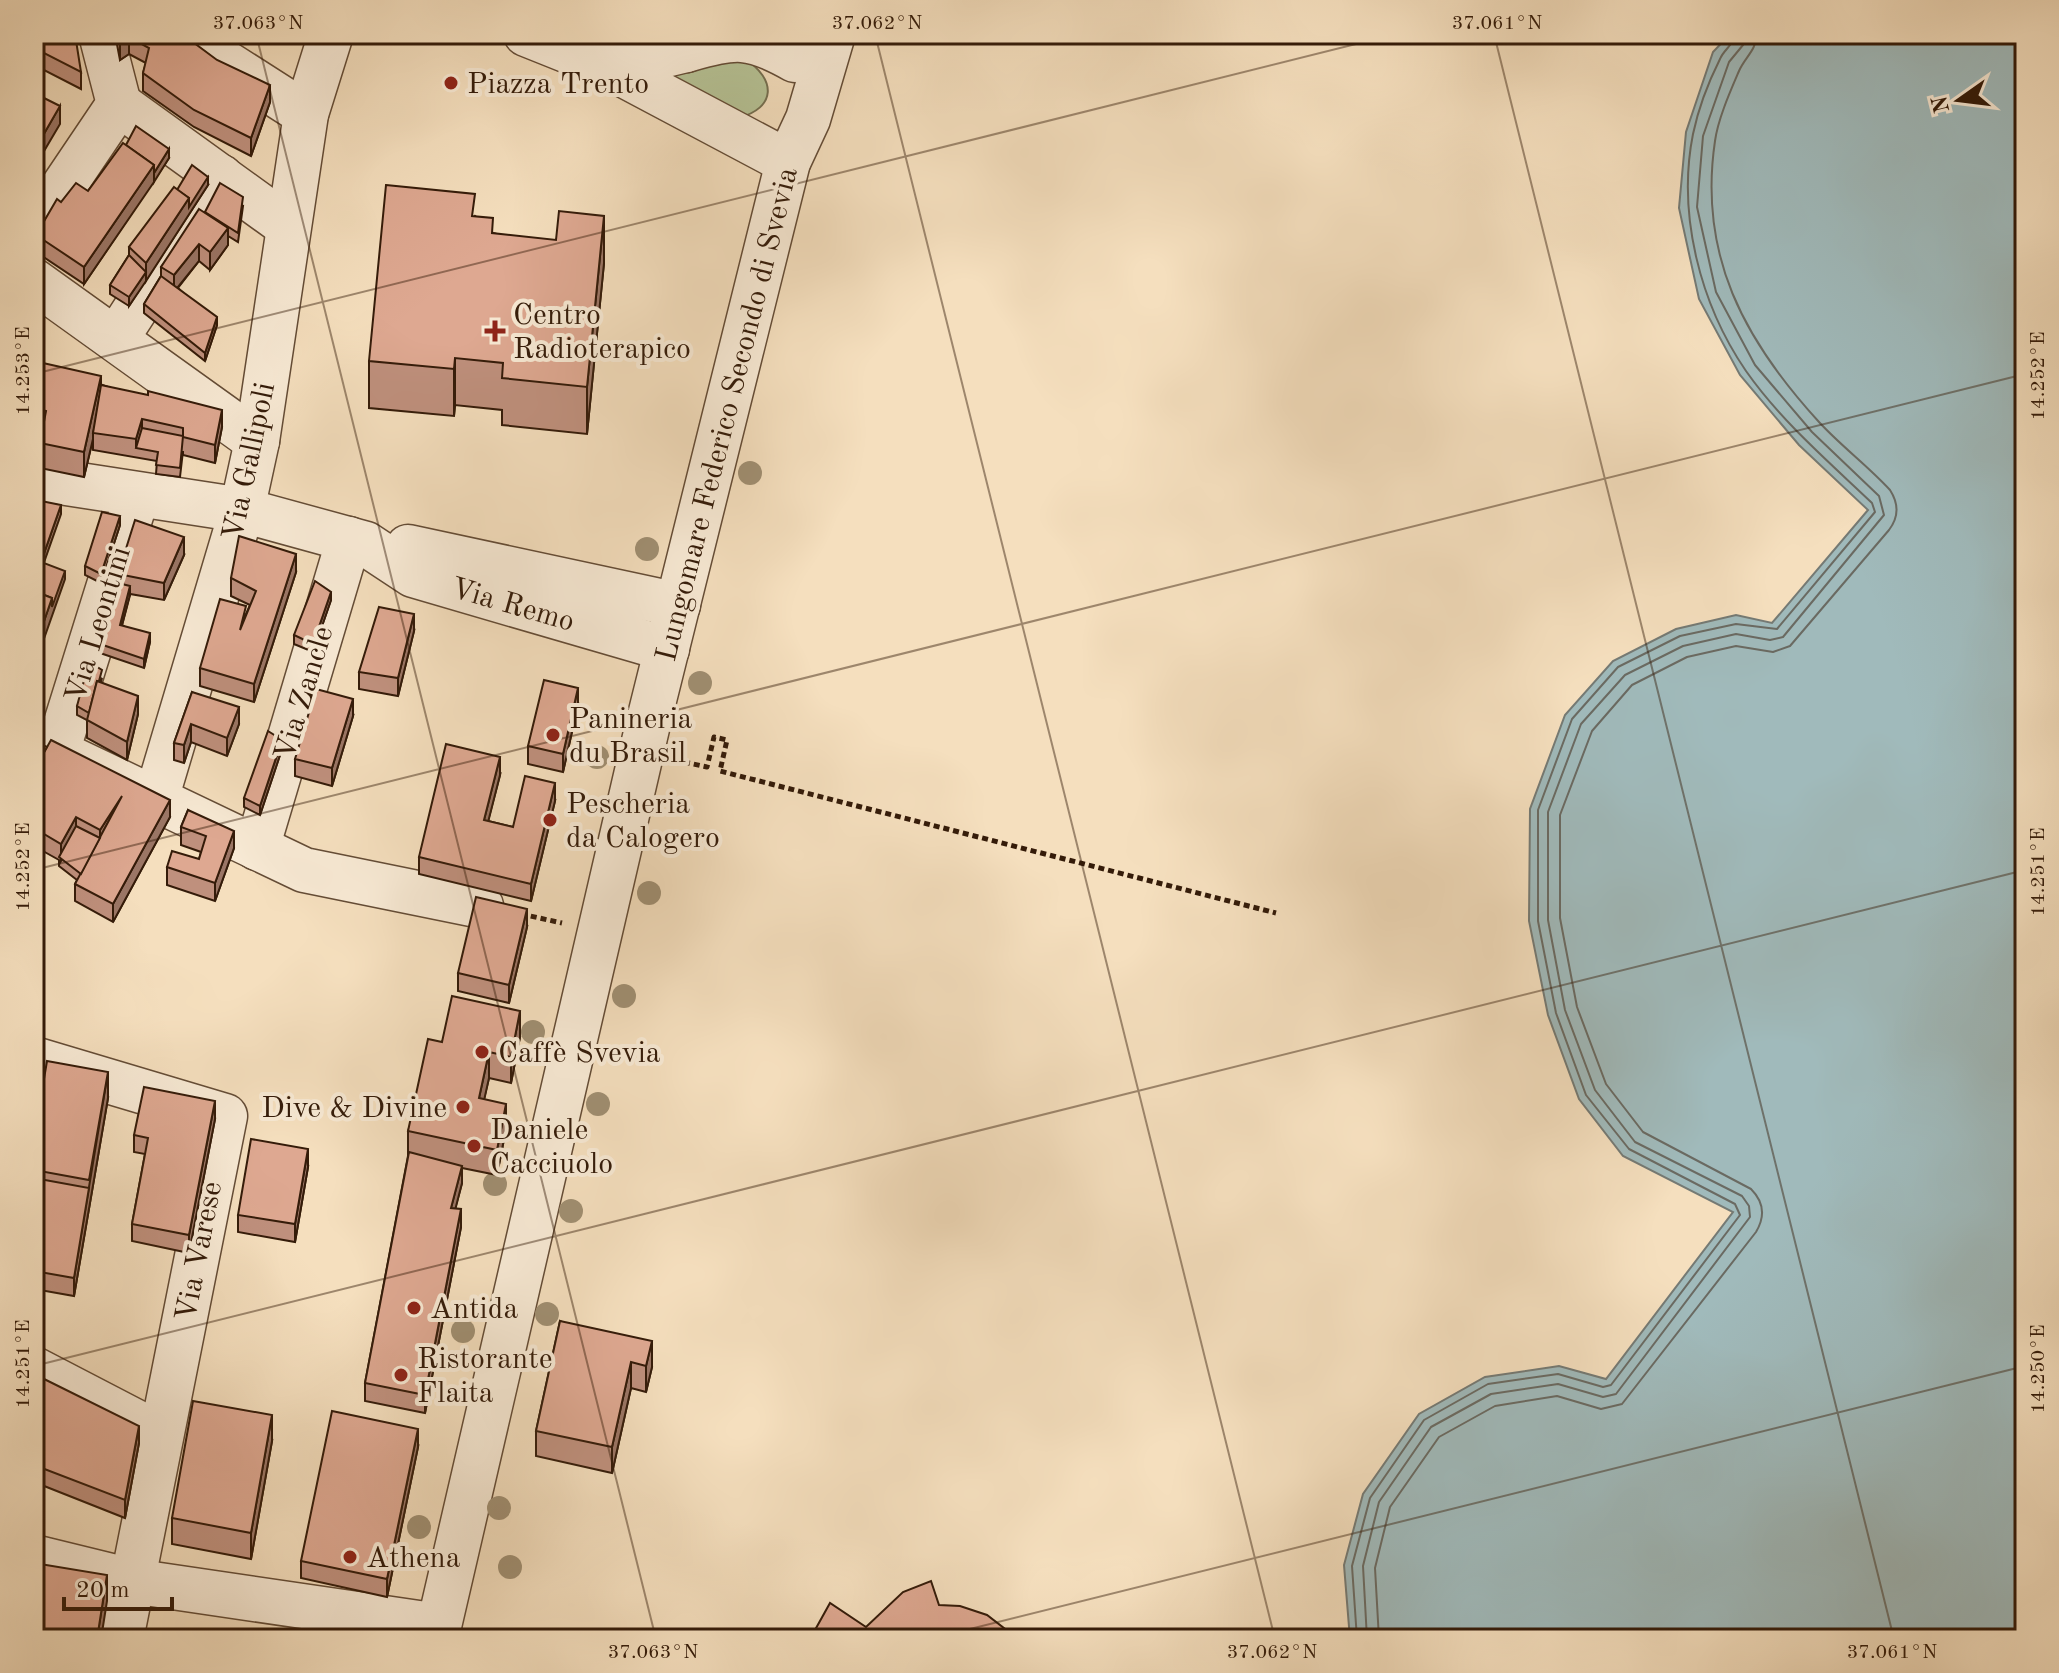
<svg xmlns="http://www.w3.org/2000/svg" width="2059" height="1673" viewBox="0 0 2059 1673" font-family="'Old Standard TT',serif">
<rect width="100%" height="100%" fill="#f5dfbe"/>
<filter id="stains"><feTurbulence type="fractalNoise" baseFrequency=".0025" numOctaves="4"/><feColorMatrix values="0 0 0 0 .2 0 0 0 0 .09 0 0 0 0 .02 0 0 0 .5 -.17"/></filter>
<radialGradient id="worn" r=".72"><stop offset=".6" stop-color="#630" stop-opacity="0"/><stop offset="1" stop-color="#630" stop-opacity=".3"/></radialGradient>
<path fill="#b6c396" stroke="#756f50" stroke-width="2" d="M745 59C776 79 777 108 738 118L653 77Z"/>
<path fill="#a0babb" stroke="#757a74" stroke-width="2" d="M1730 34H2025V1639H1350L1344 1565 1363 1494 1419 1414 1485 1377 1559 1366 1606 1379 1733 1212 1623 1156 1579 1099 1548 1015 1529 921 1530 809 1565 715 1613 661 1676 629 1736 615 1772 623 1868 510 1799 445 1740 375 1699 299 1679 208 1686 132 1713 52Z"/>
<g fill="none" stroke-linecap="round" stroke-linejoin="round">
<g stroke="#6a6a62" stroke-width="2">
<path d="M1357 1639 1352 1566 1370 1498 1424 1420 1488 1384 1558 1374 1603 1387 1611 1385 1740 1215 1735 1204 1629 1149 1586 1095 1556 1013 1538 921V810L1572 719 1618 667 1680 636 1736 624 1777 629 1875 512 1872 503C1829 462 1781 421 1746 371 1700 304 1677 214 1693 134 1698 110 1709 81 1720 59 1724 49 1734 45 1735 34"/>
<path d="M1367 1639 1363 1566 1379 1502 1431 1427 1491 1394 1558 1384 1603 1397 1616 1394 1750 1217 1749 1206 1742 1196 1635 1142 1595 1090 1565 1010 1548 920V812L1581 724 1625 675 1683 646 1736 634 1770 640 1783 637 1884 515 1879 496 1812 432 1755 365 1716 292 1697 207 1703 136 1729 62 1743 45 1745 34"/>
<path d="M1379 1639 1375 1568 1390 1507 1439 1437 1495 1406 1557 1396 1601 1409 1622 1404 1756 1232C1765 1217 1764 1202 1751 1189L1643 1132 1606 1084 1577 1007 1560 918V815L1592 731 1632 685 1687 657 1736 646 1773 652 1790 646 1889 530C1899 517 1899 504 1890 490 1868 466 1841 446 1819 422 1744 340 1698 255 1715 141 1718 119 1730 92 1739 71 1745 57 1756 51 1757 34"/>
</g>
<defs>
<g id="minor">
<path d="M526 34 611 68 616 34"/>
<path d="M690 34 686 50 611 68 788 162"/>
<path d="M184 36 306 114"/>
<path d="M686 50C736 36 749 34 795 60"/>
<path d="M119 104 288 226"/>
<path d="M34 230 119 104 101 34"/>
<path d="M34 281 257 441"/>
<path d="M116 339 221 177"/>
<path d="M34 478 242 510 366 544 413 575 667 649"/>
<path d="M408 547 678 605"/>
<path d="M34 741 304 870 481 906"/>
<path d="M57 752 137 496"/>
<path d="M156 799 242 510 257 441 306 114 331 34"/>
<path d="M257 848 349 539"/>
<path d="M34 1059 225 1116 121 1639"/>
<path d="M34 1369 161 1435"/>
<path d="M34 1557 132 1581 439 1626"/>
<path d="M436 1639 648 724 788 162 808 119 833 34"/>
</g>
</defs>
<use href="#minor" stroke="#644c36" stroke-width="47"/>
<g stroke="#341b09" stroke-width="5" stroke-dasharray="6 4" stroke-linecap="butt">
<path d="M684 762 707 767 714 737 727 740 720 771 1276 913"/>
<path d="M521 914 562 923"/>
</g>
<use href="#minor" stroke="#f8ead5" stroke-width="44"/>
</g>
<g fill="#a08f72">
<circle cx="750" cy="473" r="12"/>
<circle cx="647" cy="549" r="12"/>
<circle cx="700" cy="683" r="12"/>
<circle cx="597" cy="757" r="12"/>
<circle cx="649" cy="893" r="12"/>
<circle cx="624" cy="996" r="12"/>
<circle cx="533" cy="1032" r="12"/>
<circle cx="598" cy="1104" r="12"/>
<circle cx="495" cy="1184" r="12"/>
<circle cx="571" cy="1211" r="12"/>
<circle cx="547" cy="1314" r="12"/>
<circle cx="463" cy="1331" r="12"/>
<circle cx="499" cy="1508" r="12"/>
<circle cx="419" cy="1527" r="12"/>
<circle cx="510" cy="1567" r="12"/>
</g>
<g fill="#bf907d" stroke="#341b09" stroke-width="2">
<path d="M34 34 81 72V89L34 65Z"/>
<path d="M115 34H182L270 102 251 156 194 127 143 91V73L146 63 129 54 120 60Z"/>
<path d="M126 145 169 158 84 284 36 252V235L61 202 88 191Z"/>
<path d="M208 185 129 306 110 294V285L129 255V247L177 190Z"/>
<path d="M243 206 238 242 228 236V245L210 270 199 261 178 288 217 325 205 361 144 313V304L161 276V267L205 212Z"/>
<path d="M475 216 493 233 604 263 587 434 502 425V410L455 405 454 416 369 408V361Z"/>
<path d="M34 361 222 427 215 463 183 455V451L180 477 156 474 157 461 93 450V439L84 477 40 468V443L41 436 34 434Z"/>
<path d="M120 525 101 583 85 575V566Z"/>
<path d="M184 555 164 600 130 594 122 625 150 642 144 668 100 653V644L118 583V574Z"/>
<path d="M296 572 254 702 200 686V668L246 614 250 605 231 596V578Z"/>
<path d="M331 600 313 652 294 644V635Z"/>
<path d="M414 631 398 696 359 689V672Z"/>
<path d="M102 678 101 682 138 714 127 760 87 738V720L77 715V706Z"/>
<path d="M192 692 239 724 227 756 191 742 184 763 174 760V743Z"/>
<path d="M578 705 563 772 528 764V746Z"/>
<path d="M353 716 332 786 295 776V759Z"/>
<path d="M34 741 170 817 113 922 75 901V884L77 880 59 866V860L34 846Z"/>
<path d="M282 749 260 815 244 807V798Z"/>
<path d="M500 775 488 821 513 827 555 801 531 901 419 874V857Z"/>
<path d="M188 810 234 848 215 901 167 885V867L199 859 201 852 181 845V827Z"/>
<path d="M527 927 509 1003 458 991V973Z"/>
<path d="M520 1037 511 1083 489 1078 484 1099 506 1129 497 1175 462 1168V1183L455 1209 461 1227 425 1413 365 1401V1383L408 1156V1131L442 1042Z"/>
<path d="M108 1098 74 1296 34 1289V1138Z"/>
<path d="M215 1119 189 1253 132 1241V1224L145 1154 134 1152V1135Z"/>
<path d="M308 1167 295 1242 238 1232V1215Z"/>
<path d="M560 1321 652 1367 646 1392 631 1388 612 1473 536 1456V1431Z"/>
<path d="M34 1374 139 1443 125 1518 34 1482Z"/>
<path d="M272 1441 251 1559 172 1544V1518Z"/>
<path d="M418 1447 387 1597 301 1578V1561Z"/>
</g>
<g fill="#9b7666" stroke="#341b09" stroke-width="2">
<path d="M129 37V54L120 60V43Z"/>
<path d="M270 85V102L251 156V138Z"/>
<path d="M60 106V124L34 168V151Z"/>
<path d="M169 149V158L154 182V173Z"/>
<path d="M154 165V182L84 284V267Z"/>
<path d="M208 177V185L146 281V263L189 198Z"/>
<path d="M604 216V263L587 434V387Z"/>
<path d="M228 228V245L210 270V252Z"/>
<path d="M199 244V261L174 292V275Z"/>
<path d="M146 272V281L129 306V297Z"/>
<path d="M217 317V325L205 361V353Z"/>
<path d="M455 358V405L454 416V369Z"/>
<path d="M101 376V402L93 433V439L84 477V452Z"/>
<path d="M222 410V427L215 463V445Z"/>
<path d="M142 419V436L136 448V439Z"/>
<path d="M61 505V514L41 571V562Z"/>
<path d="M120 516V525L101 583V574Z"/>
<path d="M184 537V555L164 600V583Z"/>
<path d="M296 554V572L254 702V684Z"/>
<path d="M65 571V579L34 667V650L52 598Z"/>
<path d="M130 586V595L120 633V625Z"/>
<path d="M331 592V600L313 652V644Z"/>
<path d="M414 614V631L398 696V678Z"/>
<path d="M150 633V642L144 668V659Z"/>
<path d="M578 688V705L563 772V754Z"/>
<path d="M138 696V714L127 760V742Z"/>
<path d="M353 699V716L332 786V768Z"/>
<path d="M239 707V724L227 756V738Z"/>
<path d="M191 724V742L184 763V745Z"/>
<path d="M282 740V749L260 815V806Z"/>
<path d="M500 757V775L484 838V820Z"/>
<path d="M555 783V801L531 901V884Z"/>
<path d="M122 796 100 838V830Z"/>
<path d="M170 800V817L113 922V904Z"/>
<path d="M76 817V835L61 861V844Z"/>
<path d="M234 831V848L215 901V883Z"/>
<path d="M527 909V927L509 1003V985Z"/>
<path d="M520 1011V1037L511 1083V1057Z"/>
<path d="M489 1052V1078L479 1123V1098Z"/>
<path d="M108 1072V1098L74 1296V1278Z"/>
<path d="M215 1101V1119L189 1253V1235Z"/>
<path d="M506 1104V1129L497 1175V1150Z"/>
<path d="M308 1149V1167L295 1242V1224Z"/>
<path d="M462 1166V1183L451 1226V1208Z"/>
<path d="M461 1209V1227L425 1413V1395Z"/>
<path d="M652 1341V1367L646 1392V1366Z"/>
<path d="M631 1362V1388L612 1473V1447Z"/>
<path d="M272 1415V1441L251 1559V1533Z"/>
<path d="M139 1426V1443L125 1518V1500Z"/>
<path d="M418 1429V1447L387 1597V1579Z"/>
<path d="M107 1575V1601L101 1639H97Z"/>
</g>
<g fill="#dea891" stroke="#341b09" stroke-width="2">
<path d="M34 34H75L81 72 34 48Z"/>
<path d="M118 34H182L217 60 270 85 251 138 194 110 143 73 149 48 129 37 120 43Z"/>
<path d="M34 93 60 106 34 151Z"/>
<path d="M136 126 169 149 154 173V165L126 145Z"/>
<path d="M123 143 154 165 84 267 36 235 57 199 61 202 76 183 88 191Z"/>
<path d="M192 165 208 177 189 207V198L177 190Z"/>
<path d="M220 183 243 197 238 233 205 212Z"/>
<path d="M386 185 475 194 472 216 493 218 492 233 556 240 559 211 604 216 587 387 502 378 503 363 455 358 454 369 369 361Z"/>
<path d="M174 187 189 198 146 263 129 247Z"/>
<path d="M199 209 228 228 210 252 199 244 174 275 161 267Z"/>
<path d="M129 255 146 272 129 297 110 285Z"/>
<path d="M161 276 217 317 205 353 144 304Z"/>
<path d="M34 361 101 376 84 452 40 443 46 411 34 408Z"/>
<path d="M101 385 148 395V391L222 410 215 445 183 437V428L142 419 136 439 93 433Z"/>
<path d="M142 428 183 436 180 468 156 465 158 452 136 448Z"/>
<path d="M34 491 43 494 41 501 61 505 41 562 65 571 52 607V598L34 591Z"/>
<path d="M102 512 120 516 101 574 85 566Z"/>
<path d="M135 520 184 537 164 583 118 574Z"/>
<path d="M239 536 296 554 254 684 200 668 220 599 246 606 240 630 256 591 231 578Z"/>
<path d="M315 581 331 592 313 644 294 635Z"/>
<path d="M118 583 130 586 120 625 150 633 144 659 100 644Z"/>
<path d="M34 591 52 598 34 650Z"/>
<path d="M379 607 414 614 398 678 359 672Z"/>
<path d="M89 662 102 670 99 681H97L89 713 77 706Z"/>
<path d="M544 680 578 688 563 754 528 746Z"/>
<path d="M97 681 138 696 127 742 87 720Z"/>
<path d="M316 689 353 699 332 768 295 759Z"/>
<path d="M192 692 239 707 227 738 191 724 184 745 174 743Z"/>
<path d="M268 731 282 740 260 806 244 798Z"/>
<path d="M51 740 170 800 113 904 75 884 122 796 100 830 76 817 61 844 34 828V770Z"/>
<path d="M34 741 47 747 34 770Z"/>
<path d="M446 744 500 757 484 820 513 827 525 776 555 783 531 884 419 857Z"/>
<path d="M188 810 234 831 215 883 167 867 172 851 199 859 206 836 181 827Z"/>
<path d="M76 826 100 838 81 874 59 857Z"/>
<path d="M476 897 527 909 509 985 458 973Z"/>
<path d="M452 996 520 1011 511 1057 489 1052 479 1098 506 1104 497 1150 408 1131 428 1039 442 1042Z"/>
<path d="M47 1061 108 1072 89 1180 34 1170V1138Z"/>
<path d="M144 1087 215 1101 189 1235 132 1224 148 1138 134 1135Z"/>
<path d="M251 1139 308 1149 295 1224 238 1215Z"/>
<path d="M409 1152 462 1166 451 1208 461 1209 425 1395 365 1383Z"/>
<path d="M34 1178 89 1188 74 1278 34 1271Z"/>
<path d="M560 1321 652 1341 646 1366 631 1362 612 1447 536 1431Z"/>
<path d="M34 1374 139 1426 125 1500 34 1465Z"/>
<path d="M193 1401 272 1415 251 1533 172 1518Z"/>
<path d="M332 1411 418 1429 387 1579 301 1561Z"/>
<path d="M34 1563 107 1575 97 1639H34Z"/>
<path d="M931 1581 939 1605 960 1606 987 1615 1009 1632 1013 1639H812L815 1630 830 1603 866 1627 903 1592Z"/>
</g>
<path fill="none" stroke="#341b09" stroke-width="2" stroke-opacity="0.45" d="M256 34 656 1639M875 34 1275 1639M1494 34 1894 1639M34 374 1396 34M34 870 2025 374M34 1366 2025 870M34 1629 36 1639M930 1639 2025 1366"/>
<g fill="#8f2418" stroke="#f8ead5" stroke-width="3">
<circle cx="451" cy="83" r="8"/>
<path d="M491 319h8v8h8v8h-8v8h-8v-8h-8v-8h8z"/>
<circle cx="553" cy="735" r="8"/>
<circle cx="550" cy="820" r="8"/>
<circle cx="482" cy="1052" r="8"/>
<circle cx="463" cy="1107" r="8"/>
<circle cx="474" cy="1146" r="8"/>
<circle cx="414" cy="1308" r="8"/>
<circle cx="401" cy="1375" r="8"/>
<circle cx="350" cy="1557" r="8"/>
</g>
<g text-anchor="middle" stroke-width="8" stroke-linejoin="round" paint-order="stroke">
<g font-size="30" fill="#341b09" stroke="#f8ead5" text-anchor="start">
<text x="467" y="93">Piazza Trento</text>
<text x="513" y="324">Centro<tspan x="513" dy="34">Radioterapico</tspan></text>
<text x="569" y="728">Panineria<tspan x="569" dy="34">du Brasil</tspan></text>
<text x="566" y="813">Pescheria<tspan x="566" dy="34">da Calogero</tspan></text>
<text x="498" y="1062">Caffè Svevia</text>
<text x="447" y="1117" text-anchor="end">Dive &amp; Divine</text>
<text x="490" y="1139">Daniele<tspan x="490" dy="34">Cacciuolo</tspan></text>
<text x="430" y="1318">Antida</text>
<text x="417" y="1368">Ristorante<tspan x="417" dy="34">Flaita</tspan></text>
<text x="366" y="1567">Athena</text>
</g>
<g font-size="30" fill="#341b09" stroke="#f8ead5">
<text transform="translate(726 414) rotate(-76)" y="10">Lungomare Federico Secondo di Svevia</text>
<text transform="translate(248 461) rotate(-78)" y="10">Via Gallipoli</text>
<text transform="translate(513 604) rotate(16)" y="10">Via Remo</text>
<text transform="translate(97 624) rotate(-73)" y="10">Via Leontini</text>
<text transform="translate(303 693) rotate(-73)" y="10">Via Zancle</text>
<text transform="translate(198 1251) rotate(-79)" y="10">Via Varese</text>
</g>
</g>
<rect width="2059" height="1673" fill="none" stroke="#f5dfbe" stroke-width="88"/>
<g transform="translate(1959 100) rotate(256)" stroke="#f8ead5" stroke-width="6" paint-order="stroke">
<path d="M0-6L14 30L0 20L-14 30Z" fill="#341b09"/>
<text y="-12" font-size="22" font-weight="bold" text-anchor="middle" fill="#341b09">N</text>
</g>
<path d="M64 1597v12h108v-12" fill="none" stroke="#341b09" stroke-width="4"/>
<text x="76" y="1597" font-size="24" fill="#341b09" stroke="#f8ead5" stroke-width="6" paint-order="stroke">20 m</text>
<rect x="44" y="44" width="1971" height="1585" fill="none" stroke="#341b09" stroke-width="3"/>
<g font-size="20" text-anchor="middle" fill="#341b09">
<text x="258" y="29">37.063°N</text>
<text x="877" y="29">37.062°N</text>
<text x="1497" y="29">37.061°N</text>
<text transform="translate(22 371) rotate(-90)" y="7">14.253°E</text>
<text transform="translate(2037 376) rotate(-90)" y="7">14.252°E</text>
<text transform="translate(22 867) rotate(-90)" y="7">14.252°E</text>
<text transform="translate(2037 872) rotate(-90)" y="7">14.251°E</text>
<text transform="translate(22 1364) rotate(-90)" y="7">14.251°E</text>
<text transform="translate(2037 1369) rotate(-90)" y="7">14.250°E</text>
<text x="653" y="1658">37.063°N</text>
<text x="1272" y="1658">37.062°N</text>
<text x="1892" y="1658">37.061°N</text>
</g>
<rect width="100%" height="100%" filter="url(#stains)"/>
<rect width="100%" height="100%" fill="url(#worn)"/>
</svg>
